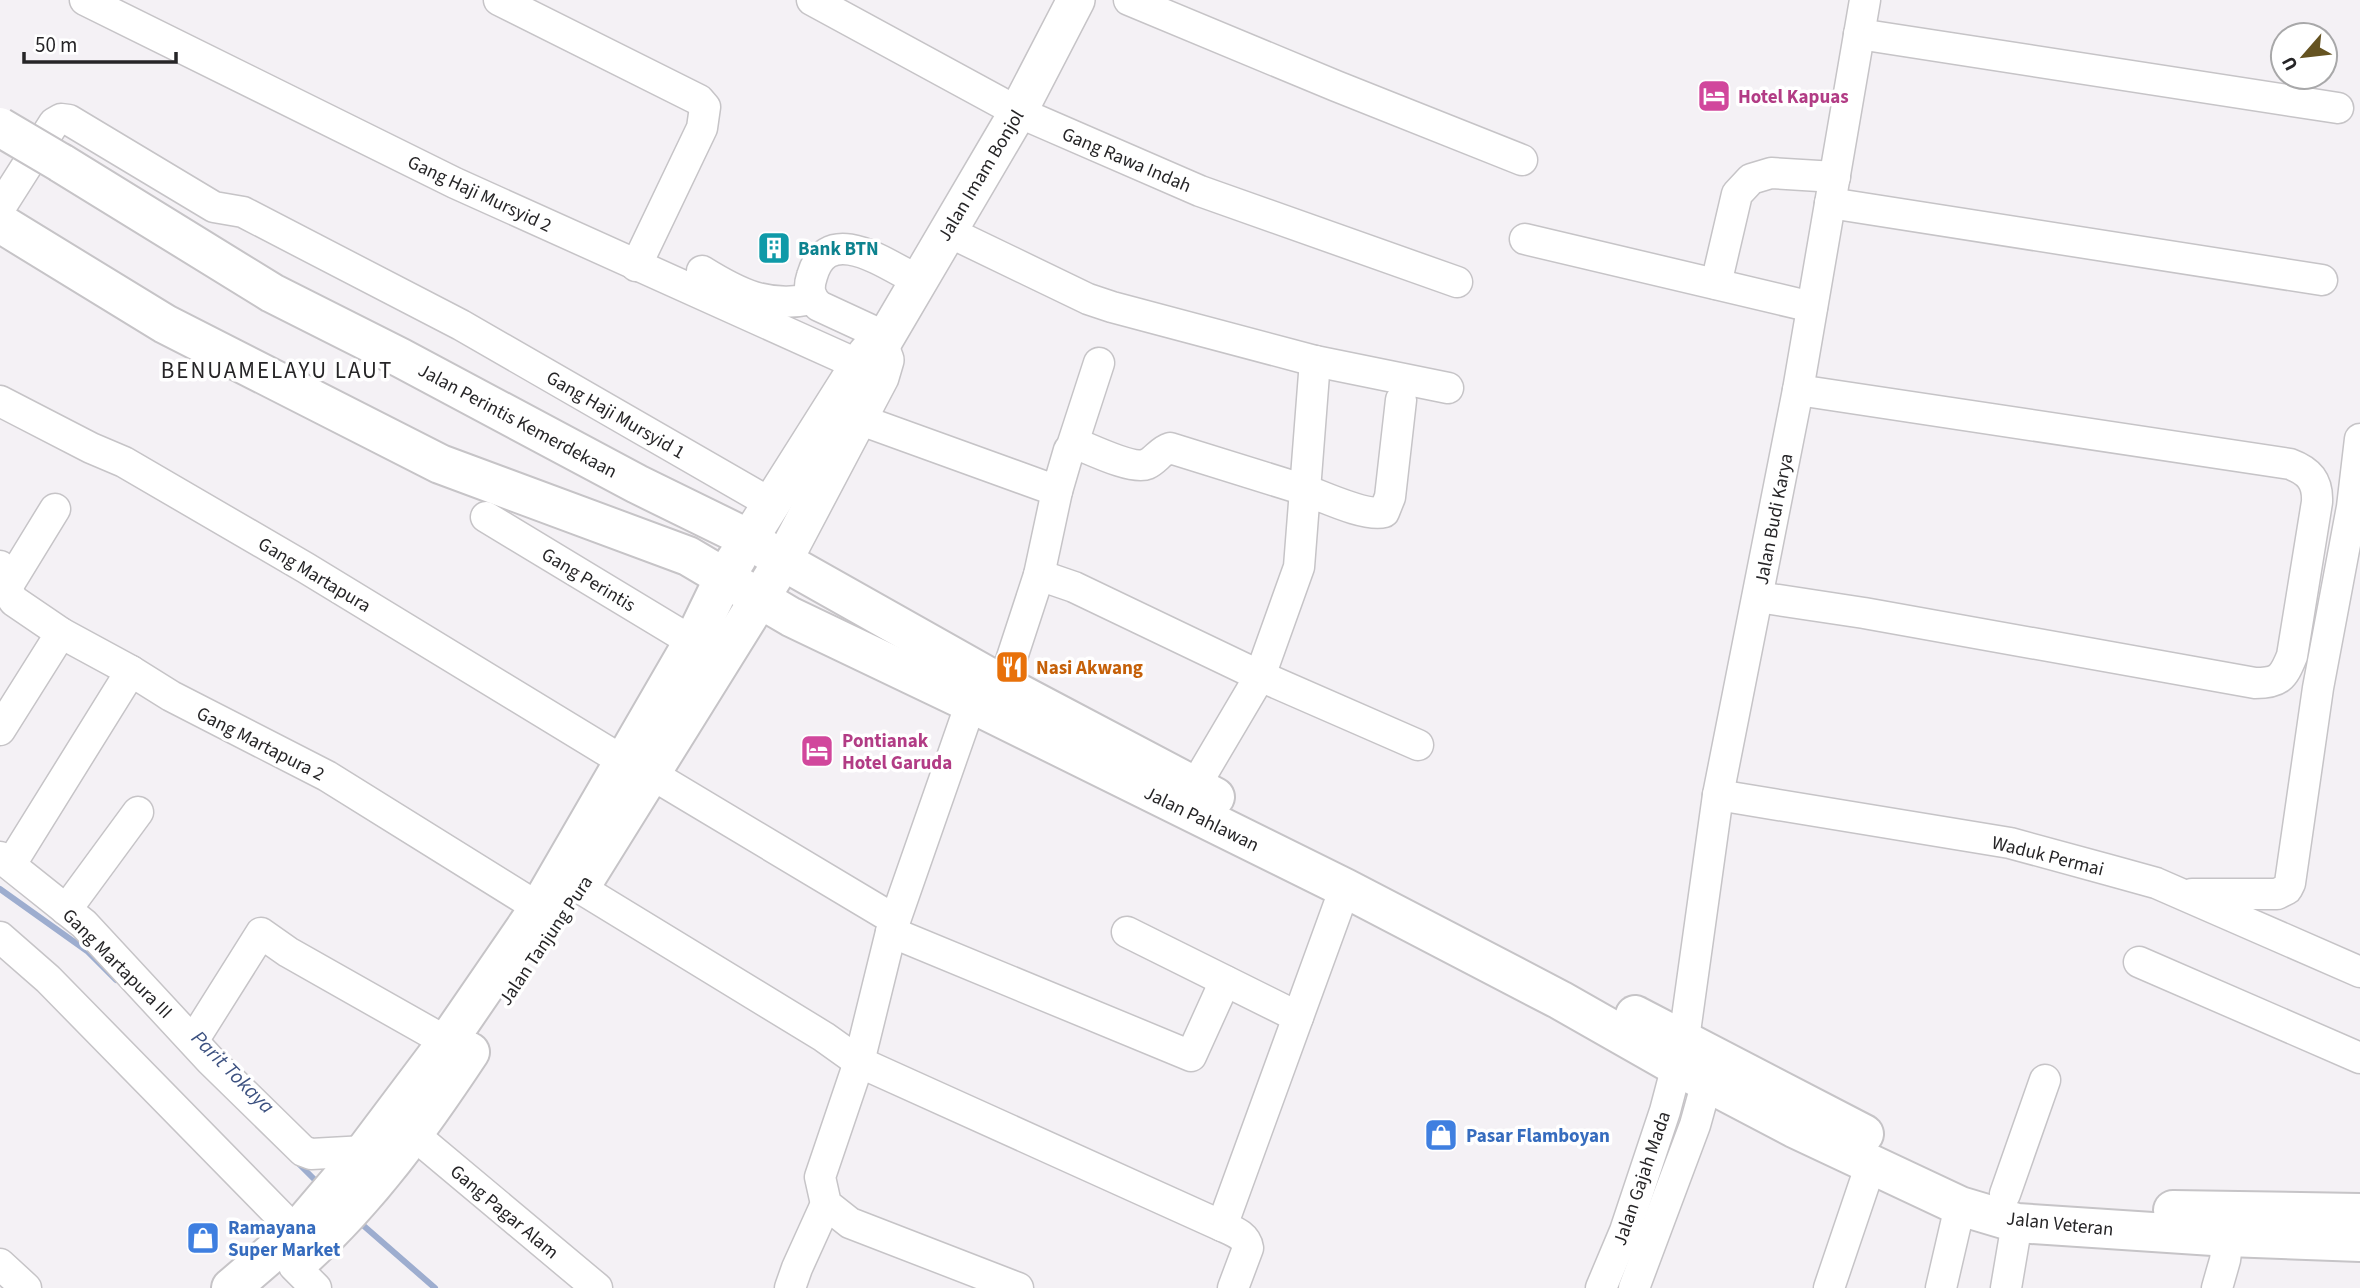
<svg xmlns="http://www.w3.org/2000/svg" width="2360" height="1288" viewBox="0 0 2360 1288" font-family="'Source Sans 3',sans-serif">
<rect width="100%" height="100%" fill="#f4f1f5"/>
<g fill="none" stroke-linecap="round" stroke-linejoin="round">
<g stroke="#9dadcf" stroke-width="6">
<path d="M0 889 87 951 116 980"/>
<path d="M297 1162 319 1184"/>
<path d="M357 1220 435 1288"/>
</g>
<defs>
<g id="minor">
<path d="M85 0 455 183 859 365 877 375"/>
<path d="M499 0 699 100 705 107 702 128 636 266"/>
<path d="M812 0 1018 112 1200 191 1457 282"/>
<path d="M1129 0 1336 86 1522 160"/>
<path d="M1859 34 2338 108"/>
<path d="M1830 203 2322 280"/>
<path d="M0 208 54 123 61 119 69 120 214 207 243 212 461 325 770 503"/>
<path d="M947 231 1088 299 1112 307 1315 361 1448 388"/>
<path d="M1525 239 1812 307"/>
<path d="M702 271C739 294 767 308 812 299"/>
<path d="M1716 284 1737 194 1751 179 1771 173 1835 177"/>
<path d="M886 337 819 306C809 297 808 288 812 276 828 220 888 266 919 281"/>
<path d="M0 401 91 448 124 462 306 568 623 761"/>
<path d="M858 419 1057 491 1069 450 1077 444C1092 450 1133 470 1147 464 1156 460 1160 451 1170 448L1305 490 1315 361"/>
<path d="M1072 446 1099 363"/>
<path d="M486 517 693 642"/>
<path d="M0 566 6 589 14 601 61 633 131 671 171 696 327 776 539 908"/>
<path d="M1039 575 1057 491"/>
<path d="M6 589 55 509"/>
<path d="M1758 597 1864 613 2255 683C2279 683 2283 678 2292 656L2317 502C2318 481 2309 471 2290 464L1798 390"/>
<path d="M1003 685 1039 575 1074 587 1260 676 1418 745"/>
<path d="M971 703 891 932 859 1062 820 1177 826 1204 850 1223 1018 1288"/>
<path d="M0 730 61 633"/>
<path d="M651 774 895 920"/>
<path d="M1195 786 1260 676 1299 567 1305 490C1324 497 1366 517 1384 512L1390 497 1401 400"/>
<path d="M1718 795 2010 843 2109 870 2156 883 2360 972"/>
<path d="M0 857 84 924 211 1061 303 1151 311 1154 365 1151"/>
<path d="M11 864 131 671"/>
<path d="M580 888 824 1037 859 1062 1222 1226"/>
<path d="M2192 894H2277L2287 889 2290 883 2318 688 2352 507 2360 439"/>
<path d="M66 910 138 812"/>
<path d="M891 932 1191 1056 1225 981"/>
<path d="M1127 932 1298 1017"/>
<path d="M0 937 48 979 296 1232"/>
<path d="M2139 962 2360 1058"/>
<path d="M193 1041 261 933 288 952 447 1042"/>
<path d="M413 1134 597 1288"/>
<path d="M2005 1194 2045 1080"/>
<path d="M0 1264 26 1288"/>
<path d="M294 1266 316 1288"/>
<path d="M790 1288 797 1268 826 1204"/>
<path d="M1233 1288 1248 1248C1246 1235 1233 1231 1222 1226L1345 888"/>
<path d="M1601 1288 1625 1231 1665 1111 1684 1039 1718 795 1798 390 1865 0"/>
<path d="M1634 1288 1695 1125 1712 1064"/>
<path d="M1829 1288 1871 1164"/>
<path d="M1941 1288 1960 1206"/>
<path d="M2006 1288 2017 1223"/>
<path d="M2217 1288 2225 1260 2228 1237"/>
</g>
<g id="major">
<path d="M749 539 859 365 867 353 880 347 1018 112 1076 0"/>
<path d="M783 561 880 377 885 360 880 347"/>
</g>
<g id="highway">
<path d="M61 163 272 293 401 358 637 484 749 539 783 561 1003 685 1215 797"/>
<path d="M0 223 165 324 440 464 688 556 791 617 971 703 1345 888 1560 1000 1676 1066 1794 1128 1960 1206 2017 1223 2228 1237 2360 1242"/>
<path d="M587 876 773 577"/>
<path d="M1635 1015 1864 1134"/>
<path d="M2173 1210 2360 1213"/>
<path d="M304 1257C370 1197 421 1126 470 1052"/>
<path d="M231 1288 296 1232 365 1151 447 1042 539 908 693 642 724 578 737 558"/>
</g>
</defs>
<use href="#minor" stroke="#c6c4c7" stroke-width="33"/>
<use href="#major" stroke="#c6c4c7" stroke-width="40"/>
<use href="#highway" stroke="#c6c4c7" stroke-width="42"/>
<use href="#minor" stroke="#fff" stroke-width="30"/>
<use href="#major" stroke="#fff" stroke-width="37"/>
<use href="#highway" stroke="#fff" stroke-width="38"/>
<defs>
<path id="highway-bridge" d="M0 127 61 163"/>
</defs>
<use href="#highway-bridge" stroke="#c6c4c7" stroke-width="42" stroke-linecap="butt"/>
<use href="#highway-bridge" stroke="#fff" stroke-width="38"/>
</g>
<defs>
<symbol id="hotel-square" viewBox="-11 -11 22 22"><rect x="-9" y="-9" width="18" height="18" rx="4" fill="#d1479c" stroke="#fff"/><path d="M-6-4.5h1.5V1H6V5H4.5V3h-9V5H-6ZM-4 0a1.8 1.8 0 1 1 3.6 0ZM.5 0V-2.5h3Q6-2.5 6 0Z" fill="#fff"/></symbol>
<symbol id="building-square" viewBox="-11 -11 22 22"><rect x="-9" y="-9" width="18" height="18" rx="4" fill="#0f9aa8" stroke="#fff"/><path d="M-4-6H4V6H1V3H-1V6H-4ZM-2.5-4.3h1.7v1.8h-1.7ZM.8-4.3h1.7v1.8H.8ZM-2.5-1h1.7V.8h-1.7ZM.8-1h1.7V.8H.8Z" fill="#fff"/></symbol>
<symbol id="restaurant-square" viewBox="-11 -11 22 22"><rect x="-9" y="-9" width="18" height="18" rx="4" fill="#e8710a" stroke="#fff"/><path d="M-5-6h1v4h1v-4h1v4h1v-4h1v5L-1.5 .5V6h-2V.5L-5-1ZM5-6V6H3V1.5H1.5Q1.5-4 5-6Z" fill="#fff"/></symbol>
<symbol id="shop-square" viewBox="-11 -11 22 22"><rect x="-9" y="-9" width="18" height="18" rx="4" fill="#3f7fe0" stroke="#fff"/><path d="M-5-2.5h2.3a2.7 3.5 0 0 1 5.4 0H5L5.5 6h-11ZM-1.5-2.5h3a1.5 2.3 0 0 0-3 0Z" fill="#fff"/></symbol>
</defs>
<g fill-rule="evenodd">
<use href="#hotel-square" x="1695" y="77" width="38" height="38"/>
<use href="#building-square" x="755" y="229" width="38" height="38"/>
<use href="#restaurant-square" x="993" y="648" width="38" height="38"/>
<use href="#hotel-square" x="798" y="732" width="38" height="38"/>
<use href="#shop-square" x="1422" y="1116" width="38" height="38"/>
<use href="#shop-square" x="184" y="1219" width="38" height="38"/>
</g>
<g text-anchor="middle" stroke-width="7" stroke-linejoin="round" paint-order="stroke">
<g font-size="19" font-weight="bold" fill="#b23c85" stroke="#fff" text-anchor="start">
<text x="1738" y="103">Hotel Kapuas</text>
<text x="842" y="747">Pontianak<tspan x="842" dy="22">Hotel Garuda</tspan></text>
</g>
<g font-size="19" fill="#262527" stroke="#fff">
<text transform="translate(1127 159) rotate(23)" y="7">Gang Rawa Indah</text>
<text transform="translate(980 175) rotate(-59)" y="7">Jalan Imam Bonjol</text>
<text transform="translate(480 193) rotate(25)" y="7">Gang Haji Mursyid 2</text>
<text transform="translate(616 414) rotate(30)" y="7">Gang Haji Mursyid 1</text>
<text transform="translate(518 420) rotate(28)" y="7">Jalan Perintis Kemerdekaan</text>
<text transform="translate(1773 519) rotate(-79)" y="7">Jalan Budi Karya</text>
<text transform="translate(315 574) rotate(31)" y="7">Gang Martapura</text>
<text transform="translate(589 579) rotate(31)" y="7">Gang Perintis</text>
<text transform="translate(261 743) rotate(27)" y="7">Gang Martapura 2</text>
<text transform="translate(1202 818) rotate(26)" y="7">Jalan Pahlawan</text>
<text transform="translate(2048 855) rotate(14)" y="7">Waduk Permai</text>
<text transform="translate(545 940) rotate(-56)" y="7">Jalan Tanjung Pura</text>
<text transform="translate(118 963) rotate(45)" y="7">Gang Martapura III</text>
<text transform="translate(1641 1178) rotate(-71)" y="7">Jalan Gajah Mada</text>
<text transform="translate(505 1211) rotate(40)" y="7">Gang Pagar Alam</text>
<text transform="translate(2060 1223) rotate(6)" y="7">Jalan Veteran</text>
</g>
<g font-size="19" font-weight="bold" fill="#0d838f" stroke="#fff" text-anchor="start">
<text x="798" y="255">Bank BTN</text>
</g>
<g font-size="19" font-weight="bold" fill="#c56008" stroke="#fff" text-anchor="start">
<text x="1036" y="674">Nasi Akwang</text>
</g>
<g font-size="19" font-weight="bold" fill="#366cbe" stroke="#fff" text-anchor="start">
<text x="1466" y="1142">Pasar Flamboyan</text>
<text x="228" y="1234">Ramayana<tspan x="228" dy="22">Super Market</tspan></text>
</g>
<g font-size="21" font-style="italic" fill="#3c5180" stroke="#fff">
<text transform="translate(233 1072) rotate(45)" y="7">Parit Tokaya</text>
</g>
<g font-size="23" letter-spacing="2" fill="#262527" stroke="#fff">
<text x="277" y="378">BENUAMELAYU LAUT</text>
</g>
</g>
<g transform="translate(2304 56) rotate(242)"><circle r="33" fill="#ffffff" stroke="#a8a8a9" stroke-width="2"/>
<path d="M0-5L12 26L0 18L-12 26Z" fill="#655321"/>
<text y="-10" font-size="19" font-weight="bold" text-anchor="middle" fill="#262527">U</text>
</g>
<path d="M24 52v10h152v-10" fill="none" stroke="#262527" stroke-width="3.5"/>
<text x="35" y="52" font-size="21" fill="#262527" stroke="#ffffff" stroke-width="5" paint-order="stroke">50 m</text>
</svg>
